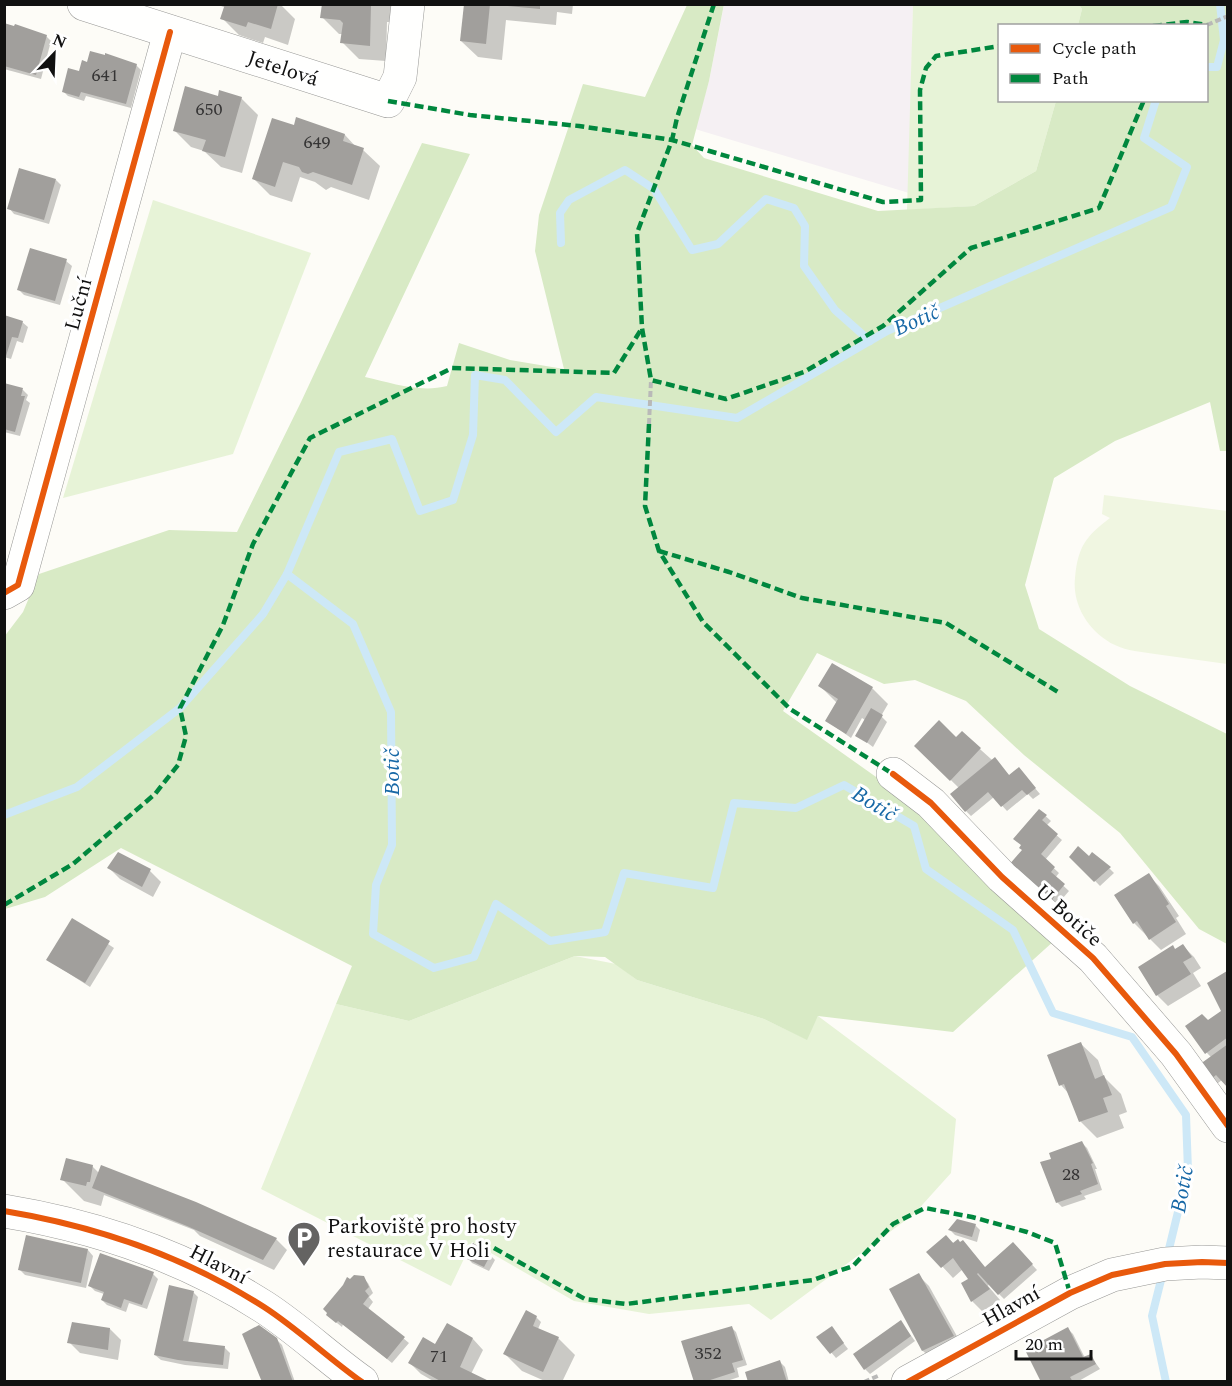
<svg xmlns="http://www.w3.org/2000/svg" width="1232" height="1386" viewBox="0 0 1232 1386" font-family="Spectral,serif">
<rect width="100%" height="100%" fill="#fdfcf7"/>
<path fill="#f5f0f3" d="M724 5H913L909 193 695 129 709 81Z"/>
<g fill="#e7f3d7">
<path d="M913 5H1079L1082 9 1078 25 1000 26V100L1056 101 1036 171 974 206 907 210Z"/>
<path d="M153 200 311 253 233 454 63 498Z"/>
<path d="M575 956 616 964 637 980 764 1019 806 1039 818 1016 956 1119 951 1173 914 1214 771 1320 749 1304 649 1314 574 1301 472 1242 451 1286 261 1189 336 1004 409 1021Z"/>
</g>
<path fill="#d8eac5" d="M724 4 709 81 692 145 704 158 878 211 974 206 1036 171 1056 101 1206 100V26L1078 25 1082 9 1079 5H1227V451H1220L1210 402 1115 441 1054 478 1025 585 1039 629 1130 686 1227 734V944L1199 929 1120 833 1024 755 966 701 915 680 884 684 817 653 783 711 910 801 970 868 1055 940 953 1032 818 1016 807 1040 764 1019 637 980 605 957 575 956 409 1021 336 1004 352 966 121 848 45 897 5 909 4 637 23 612 39 574 169 530 237 532 301 402 422 143 470 154 365 377C392 383 420 393 447 386L459 343 510 360 564 369 535 251 539 215 583 84 645 97 687 5Z"/>
<path fill="#f0f6e1" d="M1104 495 1227 511V664C1203 661 1179 657 1155 654 1142 652 1127 651 1115 645 1090 633 1072 606 1075 578 1078 547 1085 537 1110 518L1102 514Z"/>
<g fill="#0003">
<path d="M216 4H280L295 19 288 45 265 37 263 43 239 35 222 18 226 8Z"/>
<path d="M323 4H392L390 22H387L386 61 359 59 342 42 343 34H339L322 17Z"/>
<path d="M465 4H573L572 14 557 12 556 25 506 20 502 60 478 57 461 41Z"/>
<path d="M4 25 46 36 51 41 41 79 4 69Z"/>
<path d="M136 65 141 70 131 108 86 96 84 101 68 96 63 91 80 73Z"/>
<path d="M219 97 241 98 258 115 242 173 221 167 204 151 191 147 174 130Z"/>
<path d="M295 127 345 135 357 148 363 150 380 166 369 200 331 187 326 190 315 182 300 177 292 202 270 195 254 179Z"/>
<path d="M56 180 61 185 49 224 14 214 9 208Z"/>
<path d="M66 261 72 266 60 305 24 295 19 290Z"/>
<path d="M4 317 22 322 28 327 23 343 17 341 11 359 4 357Z"/>
<path d="M4 384 23 390 28 395 26 400 30 403 20 436 4 432Z"/>
<path d="M820 686 872 688 888 704 881 716 887 722 873 747 857 735 865 720 862 718 851 738 827 721 837 703Z"/>
<path d="M962 733 1010 776 1023 774 1040 794 1033 799 1028 794 1007 811 994 797 971 816 966 811 959 788 916 746 956 739Z"/>
<path d="M1040 811 1051 821 1046 826 1062 840 1045 860 1059 873 1055 878 1069 891 1056 906 1015 871Z"/>
<path d="M1071 856 1089 858 1109 868 1114 873 1100 886Z"/>
<path d="M109 868 150 871 161 882 153 897 120 879Z"/>
<path d="M1148 875 1159 886 1179 916 1176 918 1186 934 1161 950 1134 923Z"/>
<path d="M72 920 114 948 90 987 48 960Z"/>
<path d="M1183 946 1194 957 1201 968 1193 973 1201 986 1168 1006 1157 995 1140 967Z"/>
<path d="M1226 973 1228 1086 1222 1080 1214 1086 1209 1081 1212 1058 1207 1053 1208 1022 1222 1012Z"/>
<path d="M1081 1044 1098 1060 1104 1077 1121 1094 1127 1112 1119 1115 1124 1128 1097 1138 1080 1121 1069 1094 1061 1085Z"/>
<path d="M1082 1143 1087 1148 1097 1169H1095L1102 1190 1084 1196 1086 1199 1062 1207 1057 1202 1052 1160Z"/>
<path d="M92 1166 99 1173 195 1203 276 1239 287 1250 274 1270 200 1236 194 1230 104 1195 101 1206 84 1201 62 1179Z"/>
<path d="M975 1225 980 1230 977 1242 955 1235 950 1230Z"/>
<path d="M946 1237 985 1269 1013 1244 1037 1270 1004 1299 989 1284 988 1286 1000 1300 983 1312 972 1301 971 1280 963 1269 953 1278 929 1252Z"/>
<path d="M88 1250 93 1256 86 1288 25 1275 20 1270Z"/>
<path d="M490 1255 495 1260 489 1271 472 1263 467 1257Z"/>
<path d="M153 1274 158 1279 147 1309 129 1303 126 1312 107 1305 102 1300 104 1294 95 1291 90 1286Z"/>
<path d="M918 1275 929 1286 963 1347 934 1361 923 1351 891 1290Z"/>
<path d="M363 1278 368 1283 373 1293 369 1297 373 1302 368 1309 409 1343 392 1363 343 1324 342 1327 332 1319 351 1281Z"/>
<path d="M193 1292 198 1297 188 1343 224 1347 230 1353 228 1369 185 1365 161 1360 155 1355Z"/>
<path d="M536 1317 541 1322 538 1329 558 1338 575 1355 562 1382H547L522 1371 505 1354Z"/>
<path d="M901 1322 915 1341 870 1374 865 1369Z"/>
<path d="M731 1327 736 1332 747 1365 737 1368 739 1377 724 1382H696Z"/>
<path d="M832 1328 848 1349 836 1358 818 1337Z"/>
<path d="M110 1329 121 1340 118 1360 80 1353 69 1342Z"/>
<path d="M1068 1329 1073 1334 1085 1358 1090 1355 1100 1369 1077 1382H1043Z"/>
<path d="M276 1339 282 1345 295 1382H263Z"/>
<path d="M473 1339 483 1350 471 1374 487 1382H435L421 1374 410 1363 436 1346Z"/>
<path d="M780 1362 785 1367 789 1382H750Z"/>
</g>
<g fill="none" stroke-linecap="round" stroke-linejoin="round">
<g stroke="#cde8f7" stroke-width="8">
<path d="M1206 67H1217L1224 40 1220 4"/>
<path d="M1156 100 1144 138 1187 167 1171 207 887 331 737 418 596 397 556 432 505 380 475 375 473 435 453 500 420 511 392 439 339 452 287 574 353 624 391 712 392 845 376 885 373 934 434 968 474 957 496 904 550 941 605 932 624 873 713 888 734 803 796 808 844 785 914 826 926 869 1013 930 1053 1013 1132 1037 1186 1115 1188 1171 1167 1257"/>
<path d="M561 243 560 213 569 200 625 170 654 189 692 250 718 244 766 199 794 208 805 226 804 266 835 310 870 341"/>
<path d="M4 815 77 787 180 708 263 614 287 574"/>
<path d="M1163 1272 1152 1316 1166 1382"/>
</g>
</g>
<g fill="#a19f9c">
<path d="M225 4H278L271 29 248 22 246 27 220 19Z"/>
<path d="M322 4H371L370 46 340 43 343 23 340 20 320 18Z"/>
<path d="M464 4H490L486 44 460 41Z"/>
<path d="M508 4H540V9L508 6Z"/>
<path d="M4 23 14 26 15 24 47 35 36 75 4 66Z"/>
<path d="M90 51 105 55V53L137 64 126 104 81 92 79 97 62 92 68 68 79 71 82 60 87 62Z"/>
<path d="M185 86 218 96 219 90 242 97 225 157 202 151 206 140 173 131Z"/>
<path d="M296 117 345 134 343 141 364 148 352 185 313 172 308 174 302 172 299 167 283 162 275 187 252 179 272 118 294 125Z"/>
<path d="M19 168 56 179 44 220 7 209Z"/>
<path d="M30 248 67 259 55 301 17 290Z"/>
<path d="M4 315 23 321 18 338 12 337 5 359Z"/>
<path d="M4 383 23 388 21 396H25L15 432 4 429Z"/>
<path d="M832 663 873 687 846 734 825 721 838 699 818 686Z"/>
<path d="M871 708 883 715 867 743 855 736Z"/>
<path d="M939 720 956 737 962 731 981 748 950 781 914 746Z"/>
<path d="M995 757 1009 775 1019 767 1036 788 1027 795 1022 790 1001 807 988 792 965 812 950 794Z"/>
<path d="M1039 809 1047 815 1042 820 1058 834 1041 854 1055 867 1051 872 1065 884 1050 902 1008 866 1022 850 1019 848 1021 845 1013 839Z"/>
<path d="M1078 846 1089 856 1092 852 1111 867 1094 882 1069 857Z"/>
<path d="M118 852 151 869 142 887 107 868Z"/>
<path d="M1149 873 1169 904 1166 906 1176 922 1149 940 1137 921 1133 924 1114 895Z"/>
<path d="M72 918 110 941 85 983 46 960Z"/>
<path d="M1183 944 1192 957 1183 962 1191 974 1156 996 1138 967 1173 945 1175 949Z"/>
<path d="M1227 971 1228 1037 1205 1054 1185 1026 1202 1014 1208 1020 1221 1011 1207 983Z"/>
<path d="M1081 1042 1095 1079 1104 1075 1112 1095 1103 1098 1108 1112 1079 1122 1064 1084 1059 1086 1047 1055Z"/>
<path d="M1228 1044V1088L1216 1075 1208 1082 1196 1067Z"/>
<path d="M1082 1141 1093 1163 1091 1164 1098 1184 1080 1191 1082 1194 1056 1203 1040 1162 1051 1159 1049 1153Z"/>
<path d="M66 1158 93 1165 90 1182H87L86 1186 60 1180Z"/>
<path d="M101 1165 196 1202 277 1238 263 1260 187 1226 92 1188Z"/>
<path d="M957 1219 976 1224 972 1237 948 1230Z"/>
<path d="M26 1235 88 1249 81 1283 18 1270Z"/>
<path d="M946 1235 953 1243 958 1239 960 1242 963 1240 985 1267 1013 1242 1033 1264 998 1295 978 1273 977 1274 990 1289 971 1302 961 1283 968 1279 953 1258 941 1268 926 1252Z"/>
<path d="M473 1243 491 1254 484 1267 465 1258Z"/>
<path d="M100 1253 154 1272 142 1305 124 1299 121 1308 101 1300 104 1292 88 1286Z"/>
<path d="M919 1273 954 1336 922 1351 889 1289Z"/>
<path d="M354 1275 364 1276 369 1287 365 1291 369 1296 363 1304 405 1337 387 1359 338 1321 336 1323 326 1315 327 1313 323 1309 343 1285 347 1277 350 1279Z"/>
<path d="M169 1285 194 1291 183 1341 225 1346 223 1365 178 1360 154 1355Z"/>
<path d="M526 1310 537 1316 533 1326 559 1337 543 1372 503 1354Z"/>
<path d="M901 1320 911 1336 864 1370 853 1354Z"/>
<path d="M72 1322 110 1328 108 1350 67 1343Z"/>
<path d="M447 1323 473 1338 460 1367 491 1382H442L408 1363 423 1337 435 1344Z"/>
<path d="M259 1325 277 1338 293 1382H262L242 1334Z"/>
<path d="M732 1326 743 1360 732 1363 735 1372 704 1382H694L681 1341Z"/>
<path d="M832 1326 844 1343 830 1354 816 1337Z"/>
<path d="M1068 1327 1083 1357 1091 1354 1096 1364 1070 1377 1073 1382H1041L1025 1350Z"/>
<path d="M780 1360 787 1382H748L745 1372Z"/>
</g>
<g fill="none" stroke-linecap="round" stroke-linejoin="round">
<defs>
<g id="minor">
<path d="M84 4 388 101 400 77 408 4"/>
<path d="M4 593 18 585 170 32"/>
<path d="M893 774 931 803 1002 877 1093 958 1176 1054 1228 1126"/>
<path d="M4 1211C95 1226 186 1257 264 1307 298 1329 328 1358 362 1382"/>
<path d="M908 1382 1070 1293 1112 1275 1165 1264 1202 1262 1228 1263"/>
</g>
</defs>
<use href="#minor" stroke="#979795" stroke-width="34"/>
<g stroke="#b9b9b8" stroke-width="4" stroke-dasharray="6 3" stroke-linecap="butt">
<path d="M1207 25 1228 16"/>
<path d="M649 424 651 380"/>
<path d="M864 1382 880 1375"/>
</g>
<use href="#minor" stroke="#fffffe" stroke-width="33"/>
<g stroke="#00873e" stroke-width="4.5" stroke-dasharray="9 4.5" stroke-linecap="butt">
<path d="M714 4 677 118 672 140 637 233 642 328 651 380 726 399 804 372 883 326 971 248 1099 208 1144 100"/>
<path d="M1153 26 1187 22 1207 25"/>
<path d="M388 101 470 115 579 126 672 140 883 202 921 200 920 90 926 68 936 56 1000 46"/>
<path d="M649 424 645 506 659 551 703 622 790 709 893 774"/>
<path d="M659 551 729 572 802 598 946 623 1058 692"/>
<path d="M4 905 73 864 155 794 178 765 186 736 180 708 223 625 253 544 310 438 452 368 614 373 642 328"/>
<path d="M494 1248 585 1299 626 1304 813 1280 853 1266 893 1224 925 1208 972 1217 1027 1232 1055 1243 1070 1293"/>
</g>
<defs>
<g id="cycleway">
<path d="M4 593 18 585 170 32"/>
<path d="M893 774 931 803 1002 877 1093 958 1176 1054 1228 1126"/>
<path d="M4 1211C95 1226 186 1257 264 1307 298 1329 328 1358 362 1382"/>
<path d="M908 1382 1070 1293 1112 1275 1165 1264 1202 1262 1228 1263"/>
</g>
</defs>
<use href="#cycleway" stroke="#fff" stroke-width="10"/>
<use href="#cycleway" stroke="#e8590c" stroke-width="6"/>
</g>
<defs>
<symbol id="parking-pin" viewBox="-11 -11 22 30"><path d="M0 17L-7.5 6A9.5 9.5 0 1 1 7.5 6Z" fill="#646362" stroke="#fff"/><path d="M-3.5-5.5H1a3.5 3.5 0 0 1 0 7H-1V5.5H-3.5ZM-1-3.4V-.6H.8a1.4 1.4 0 0 0 0-2.8Z" fill="#fff"/></symbol>
</defs>
<g fill-rule="evenodd">
<use href="#parking-pin" x="285" y="1219" width="38" height="52"/>
</g>
<g text-anchor="middle" stroke-width="6" stroke-linejoin="round" paint-order="stroke">
<g font-size="18" fill="#353434">
<text x="105" y="81">641</text>
<text x="209" y="115">650</text>
<text x="317" y="148">649</text>
<text x="1071" y="1180">28</text>
<text x="708" y="1359">352</text>
<text x="439" y="1362">71</text>
</g>
<g font-size="21" fill="#111" stroke="#fff">
<text transform="translate(283 68) rotate(18)" y="7">Jetelová</text>
<text transform="translate(78 304) rotate(-75)" y="7">Luční</text>
<text transform="translate(1069 915) rotate(42)" y="7">U Botiče</text>
<text transform="translate(219 1264) rotate(27)" y="7">Hlavní</text>
<text transform="translate(1011 1306) rotate(-29)" y="7">Hlavní</text>
</g>
<g font-size="21" fill="#111" stroke="#fff" text-anchor="start">
<text x="327" y="1233">Parkoviště pro hosty<tspan x="327" dy="24">restaurace V Holi</tspan></text>
</g>
<g font-size="22" font-style="italic" fill="#1768a6" stroke="#fff">
<text transform="translate(916 319) rotate(-24)" y="8">Botič</text>
<text transform="translate(391 772) rotate(-90)" y="8">Botič</text>
<text transform="translate(875 803) rotate(31)" y="8">Botič</text>
<text transform="translate(1181 1189) rotate(-80)" y="8">Botič</text>
</g>
</g>
<rect width="1232" height="1386" fill="none" stroke="#111111" stroke-width="12"/>
<rect x="998" y="24" width="210" height="78" fill="#ffffff" stroke="#a0a0a0" stroke-width="1.5"/>
<rect x="1010" y="44" width="30" height="9" fill="#e8590c" stroke="#a0a0a0" stroke-width="1.5"/>
<text x="1052" y="54" font-size="18" fill="#111111">Cycle path</text>
<rect x="1010" y="74" width="30" height="9" fill="#00873e" stroke="#a0a0a0" stroke-width="1.5"/>
<text x="1052" y="84" font-size="18" fill="#111111">Path</text>
<g transform="translate(54 54) rotate(23)" stroke="#ffffff" stroke-width="4.5" paint-order="stroke">
<path d="M0-4.5L10 22L0 15L-10 22Z" fill="#111111"/>
<text y="-9" font-size="16" font-weight="bold" text-anchor="middle" fill="#111111">N</text>
</g>
<path d="M1016 1350v9h75v-9" fill="none" stroke="#111111" stroke-width="3"/>
<text x="1025" y="1350" font-size="18" fill="#111111" stroke="#ffffff" stroke-width="4.5" paint-order="stroke">20 m</text>
</svg>
